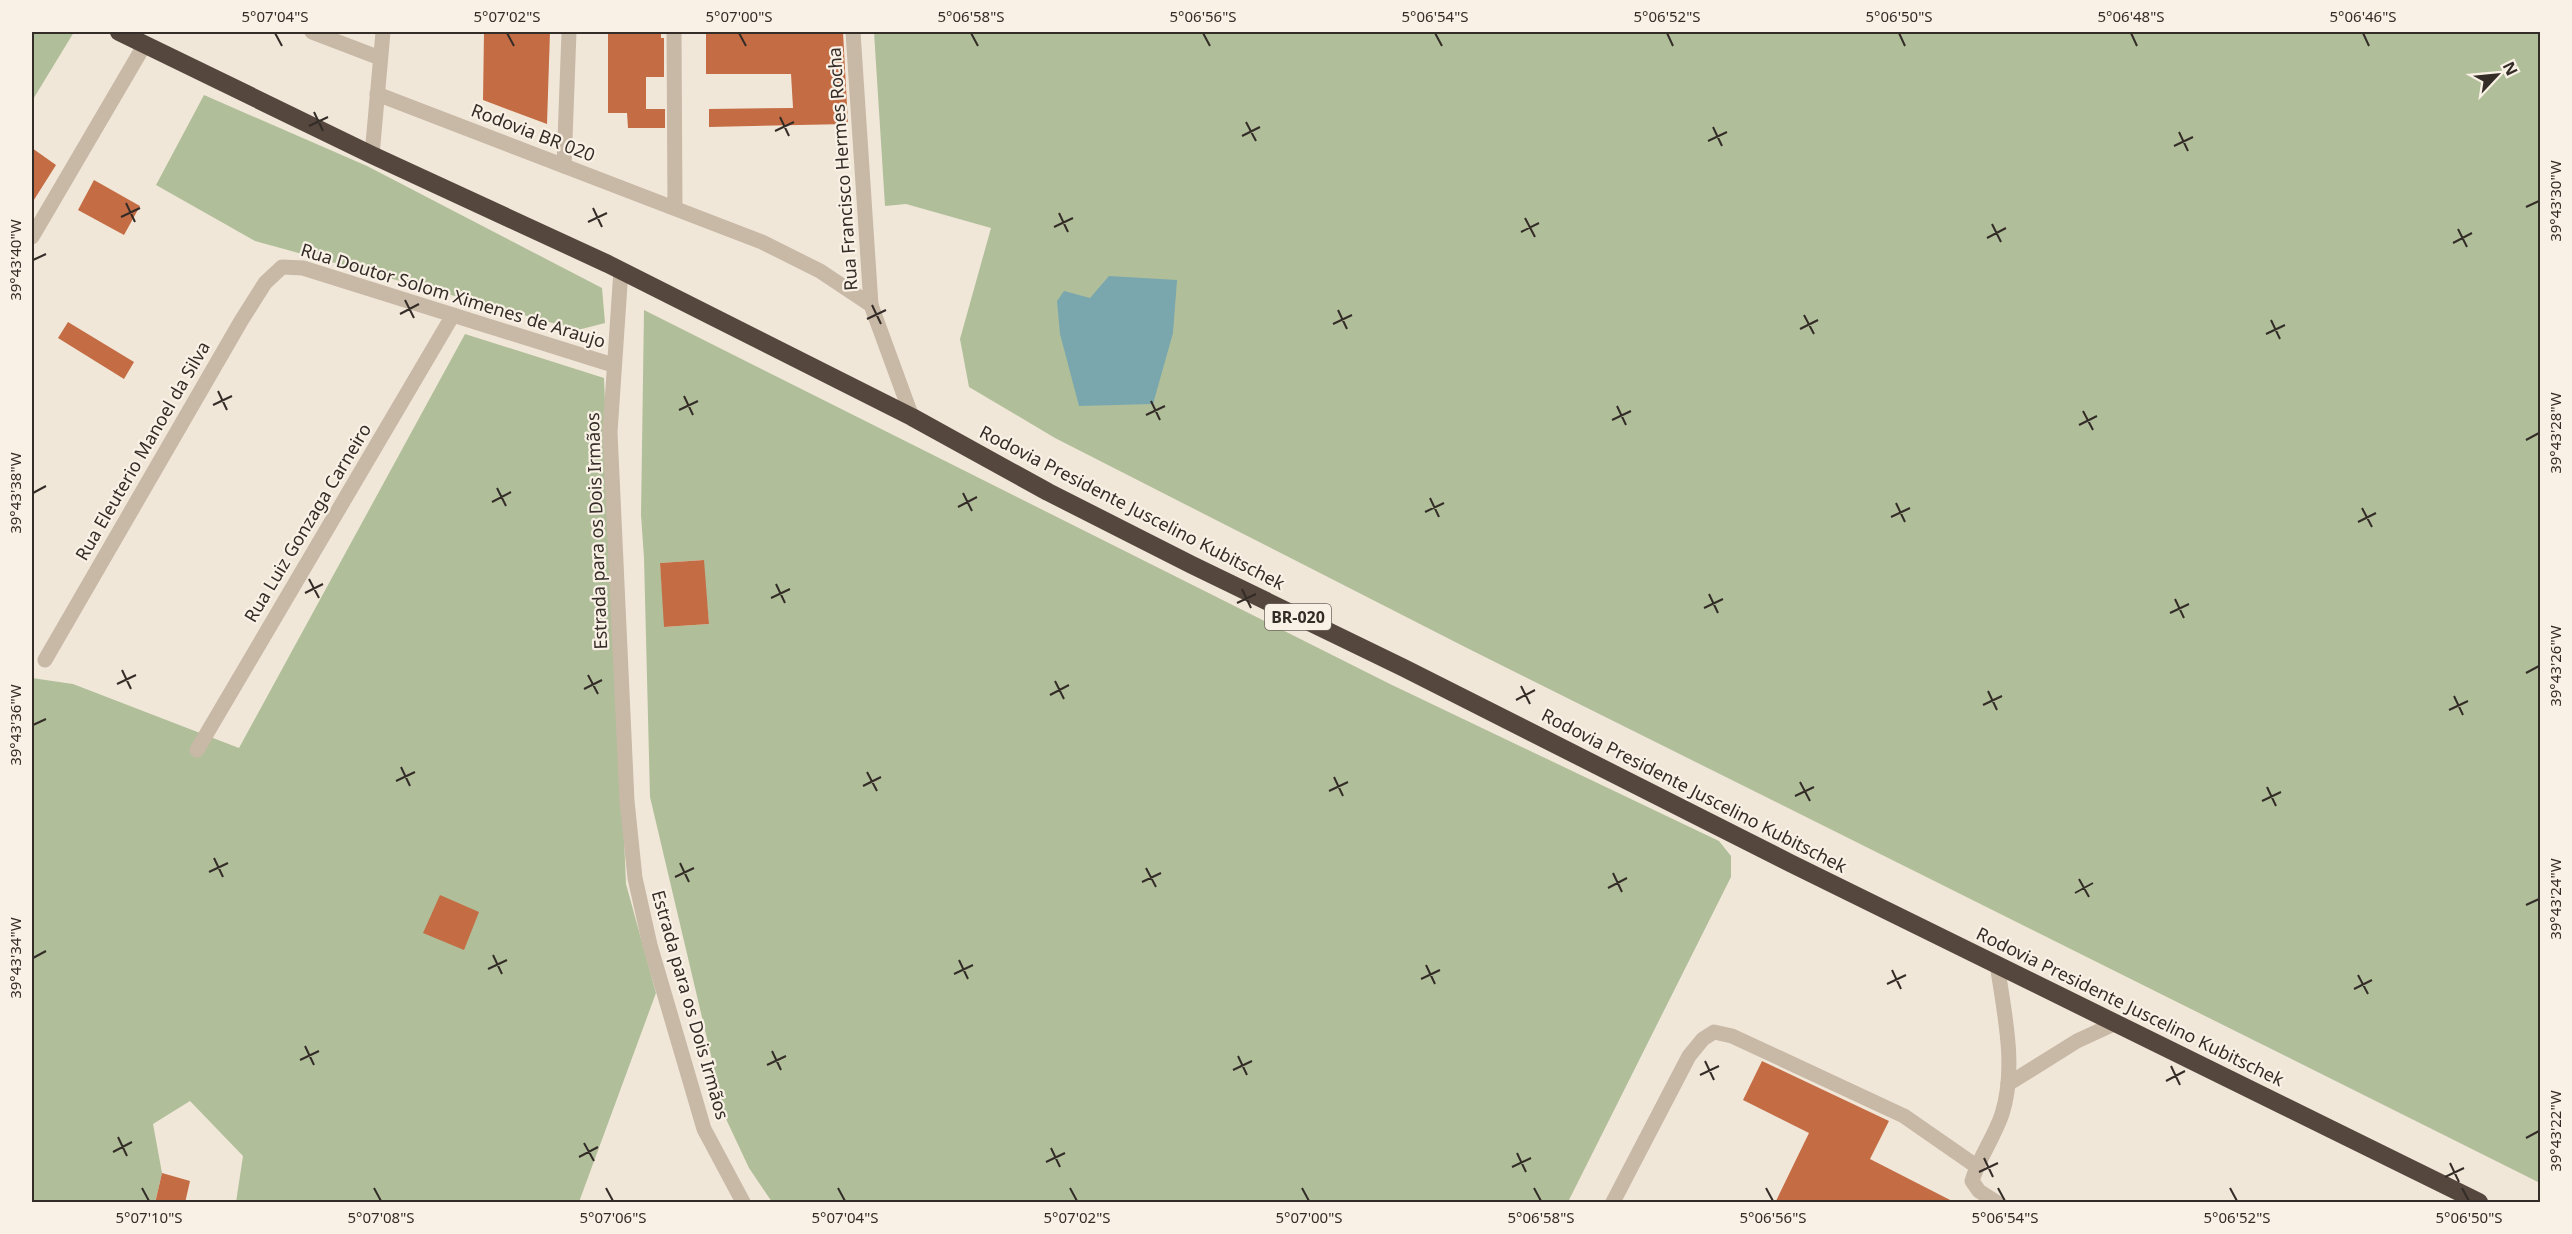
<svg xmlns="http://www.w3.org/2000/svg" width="2572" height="1234" viewBox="0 0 2572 1234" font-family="'Noto Sans',sans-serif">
<rect width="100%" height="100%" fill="#f1e7d9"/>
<g fill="#b0bf9a" fill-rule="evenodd">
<path d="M32 32H74L32 101Z"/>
<path d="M874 32H2540V1183L1465 647 1055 438 969 387 960 339 991 228 906 204 885 206Z"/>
<path d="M204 95 367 166 602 288 605 323 578 330 255 241 156 185Z"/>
<path d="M644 310 1390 684 1719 841 1731 856V877L1568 1202H772L749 1168 726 1119 650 797 644 558 641 515ZM703 560 709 624 665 627 660 563Z"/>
<path d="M465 334 604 378 626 884 656 993 579 1202H236L243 1156 190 1101 153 1124 162 1173 155 1202H32V678L73 684 239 748Z"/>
</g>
<path fill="#79a7ad" d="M1109 276 1177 280 1173 333 1153 404 1079 406 1060 334 1057 301 1064 291 1090 298Z"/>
<g fill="#c46d45">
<path d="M484 32H550L547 124 483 100Z"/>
<path d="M608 32H661V38H664V77H646V109H665V128H628L627 113H608Z"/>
<path d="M706 32H843L848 124 709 127V109L793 108 791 74H706Z"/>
<path d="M32 148 56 165 32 203Z"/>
<path d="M94 180 140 206 124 235 78 210Z"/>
<path d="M68 322 134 362 124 379 58 338Z"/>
<path d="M704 560 709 624 664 627 660 563Z"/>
<path d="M440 895 479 912 464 950 423 933Z"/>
<path d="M1762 1061 1889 1121 1870 1159 1956 1203H1775L1809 1133 1743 1100Z"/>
<path d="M162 1173 190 1181 185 1203H155Z"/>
</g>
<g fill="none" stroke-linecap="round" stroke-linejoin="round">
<g stroke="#c8b8a6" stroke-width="15">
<path d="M312 32 380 58"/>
<path d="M674 32 675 207"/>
<path d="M853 32 871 305"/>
<path d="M377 94 762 242 820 271 871 305 912 417"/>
<path d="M372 155 383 32"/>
<path d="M564 166 569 32"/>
<path d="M32 237 145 44"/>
<path d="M621 270 610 432 627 801 635 878 650 945 704 1129 743 1202"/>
<path d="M45 660 241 321 265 283 282 267 303 268 613 365"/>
<path d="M197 750 453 315"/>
<path d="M2008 1084 2077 1041 2116 1023"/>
<path d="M1613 1202 1689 1056 1703 1039 1714 1032 1732 1036 1904 1116 1976 1166"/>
<path d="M1996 1202 1979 1191 1972 1181C1979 1157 1994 1138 2002 1114 2017 1067 2004 1012 1997 964"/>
</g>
<path stroke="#55473e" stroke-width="18" d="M119 32 372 155 608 264 912 417 1048 492 1192 565 1404 668 1790 863 2479 1202"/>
</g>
<path fill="none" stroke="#342c27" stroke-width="2" d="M275 33 282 46M507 33 514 46M739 33 746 46M971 33 978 46M1203 33 1210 46M1435 33 1442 46M1667 33 1673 46M1899 33 1905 46M2131 33 2137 46M2363 33 2369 46M314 112 323 131M780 117 789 136M1246 122 1256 141M309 126 328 117M1713 127 1722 146M775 131 794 122M2179 132 2188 151M1242 136 1260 127M1708 141 1727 132M2174 146 2193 137M126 203 135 222M2526 207 2539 201M593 208 602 227M1059 213 1068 232M121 217 140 208M1525 218 1535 237M588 222 607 213M1992 224 2001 242M1054 227 1073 218M2458 229 2467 247M1521 232 1539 223M1987 238 2006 228M2453 243 2472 233M33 260 46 254M405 300 414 318M872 305 881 324M1338 310 1347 329M400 314 419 304M1804 315 1814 334M867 319 886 310M2271 320 2280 339M1333 324 1352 315M1800 329 1818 320M2266 334 2285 325M218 391 227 410M684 396 693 415M1151 401 1160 420M213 405 232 396M1617 406 1626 425M679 410 698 401M2083 411 2093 430M1146 415 1165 406M1612 420 1631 411M2079 425 2097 416M2526 440 2539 433M497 488 506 506M33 493 46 486M963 493 972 511M1430 498 1439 517M492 502 511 492M1896 503 1905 522M958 507 977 497M2362 508 2372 527M1425 512 1444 503M1891 517 1910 508M2358 522 2376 513M309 579 319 598M776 584 785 603M1242 589 1251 608M305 593 323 584M1709 594 1718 613M771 598 790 589M2175 599 2184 618M1237 603 1256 594M1704 608 1723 599M2170 613 2189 604M122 670 131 689M2526 673 2539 666M588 675 598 694M1055 681 1064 699M117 684 136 675M1521 686 1530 704M584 689 602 680M1988 691 1997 710M1050 695 1069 685M2454 696 2463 715M1516 700 1535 690M1983 705 2002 696M2449 710 2468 701M33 725 46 719M401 767 410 786M867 772 877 791M1334 777 1343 796M396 781 415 772M1800 782 1810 801M863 786 881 777M2267 787 2276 806M1329 791 1348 782M1795 796 1814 787M2262 801 2281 792M214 858 223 877M680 863 689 882M1146 868 1156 887M209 872 228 863M1613 873 1622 892M675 877 694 868M2079 879 2089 897M1142 882 1161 873M1608 888 1627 878M2075 893 2093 883M2526 905 2539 899M493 955 502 974M33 958 46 951M959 960 968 979M1426 965 1435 984M488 969 507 960M1892 970 1901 989M954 974 973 965M2358 975 2368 994M1421 979 1440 970M1887 984 1906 975M2354 989 2372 980M305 1046 314 1065M772 1051 781 1070M1238 1056 1247 1075M300 1060 319 1051M1705 1061 1714 1080M767 1065 786 1056M2171 1066 2180 1085M1233 1070 1252 1061M1700 1075 1719 1066M2166 1081 2185 1071M118 1137 127 1156M2526 1138 2539 1131M584 1143 594 1161M1051 1148 1060 1167M113 1152 132 1142M1517 1153 1526 1172M579 1157 598 1147M1984 1158 1993 1177M1046 1162 1065 1153M2450 1163 2459 1182M1512 1167 1531 1158M1979 1172 1998 1163M2445 1177 2464 1168M142 1188 149 1201M374 1188 381 1201M606 1188 613 1201M838 1188 845 1201M1070 1188 1077 1201M1302 1188 1309 1201M1534 1188 1541 1201M1766 1188 1773 1201M1998 1188 2005 1201M2230 1188 2237 1201M2462 1188 2469 1201"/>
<g text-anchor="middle" stroke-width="4.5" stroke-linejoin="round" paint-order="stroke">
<rect fill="#f9f1e5" stroke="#6f6760" stroke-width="1.5" x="1265" y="604" width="66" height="26" rx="4.5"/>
<g font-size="16" font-weight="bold" fill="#342c27">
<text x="1298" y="623">BR-020</text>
</g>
<g font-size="18" fill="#342c27" stroke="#f9f1e5">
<text transform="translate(533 133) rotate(21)" y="6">Rodovia BR 020</text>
<text transform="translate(843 169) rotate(-94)" y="6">Rua Francisco Hermes Rocha</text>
<text transform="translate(453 296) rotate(17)" y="6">Rua Doutor Solom Ximenes de Araujo</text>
<text transform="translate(143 451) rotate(-60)" y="6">Rua Eleuterio Manoel da Silva</text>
<text transform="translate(1132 508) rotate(27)" y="6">Rodovia Presidente Juscelino Kubitschek</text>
<text transform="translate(308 523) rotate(-59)" y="6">Rua Luiz Gonzaga Carneiro</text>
<text transform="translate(597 531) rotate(-92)" y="6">Estrada para os Dois Irmãos</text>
<text transform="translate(1694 791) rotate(27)" y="6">Rodovia Presidente Juscelino Kubitschek</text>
<text transform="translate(690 1005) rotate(74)" y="6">Estrada para os Dois Irmãos</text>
<text transform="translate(2130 1007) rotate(26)" y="6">Rodovia Presidente Juscelino Kubitschek</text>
</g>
</g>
<rect width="2572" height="1234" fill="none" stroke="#f9f1e5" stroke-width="66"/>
<g transform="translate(2497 75) rotate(64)" stroke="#f9f1e5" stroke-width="4.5" paint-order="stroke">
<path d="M0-4.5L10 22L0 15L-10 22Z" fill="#342c27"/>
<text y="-9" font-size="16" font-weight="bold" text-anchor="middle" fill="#342c27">N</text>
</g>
<rect x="33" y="33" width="2506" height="1168" fill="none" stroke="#342c27" stroke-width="2"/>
<g font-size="15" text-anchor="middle" fill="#342c27">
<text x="275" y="22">5°07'04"S</text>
<text x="507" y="22">5°07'02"S</text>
<text x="739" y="22">5°07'00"S</text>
<text x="971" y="22">5°06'58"S</text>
<text x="1203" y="22">5°06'56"S</text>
<text x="1435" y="22">5°06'54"S</text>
<text x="1667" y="22">5°06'52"S</text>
<text x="1899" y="22">5°06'50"S</text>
<text x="2131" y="22">5°06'48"S</text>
<text x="2363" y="22">5°06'46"S</text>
<text transform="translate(2556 201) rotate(-90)" y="5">39°43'30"W</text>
<text transform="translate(16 260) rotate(-90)" y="5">39°43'40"W</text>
<text transform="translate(2556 433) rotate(-90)" y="5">39°43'28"W</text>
<text transform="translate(16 493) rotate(-90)" y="5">39°43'38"W</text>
<text transform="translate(2556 666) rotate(-90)" y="5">39°43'26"W</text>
<text transform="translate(16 725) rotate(-90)" y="5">39°43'36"W</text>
<text transform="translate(2556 899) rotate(-90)" y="5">39°43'24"W</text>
<text transform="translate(16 958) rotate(-90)" y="5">39°43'34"W</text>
<text transform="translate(2556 1131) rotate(-90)" y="5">39°43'22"W</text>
<text x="149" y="1223">5°07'10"S</text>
<text x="381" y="1223">5°07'08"S</text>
<text x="613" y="1223">5°07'06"S</text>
<text x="845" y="1223">5°07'04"S</text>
<text x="1077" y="1223">5°07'02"S</text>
<text x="1309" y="1223">5°07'00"S</text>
<text x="1541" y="1223">5°06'58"S</text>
<text x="1773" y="1223">5°06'56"S</text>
<text x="2005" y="1223">5°06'54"S</text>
<text x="2237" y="1223">5°06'52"S</text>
<text x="2469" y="1223">5°06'50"S</text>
</g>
</svg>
